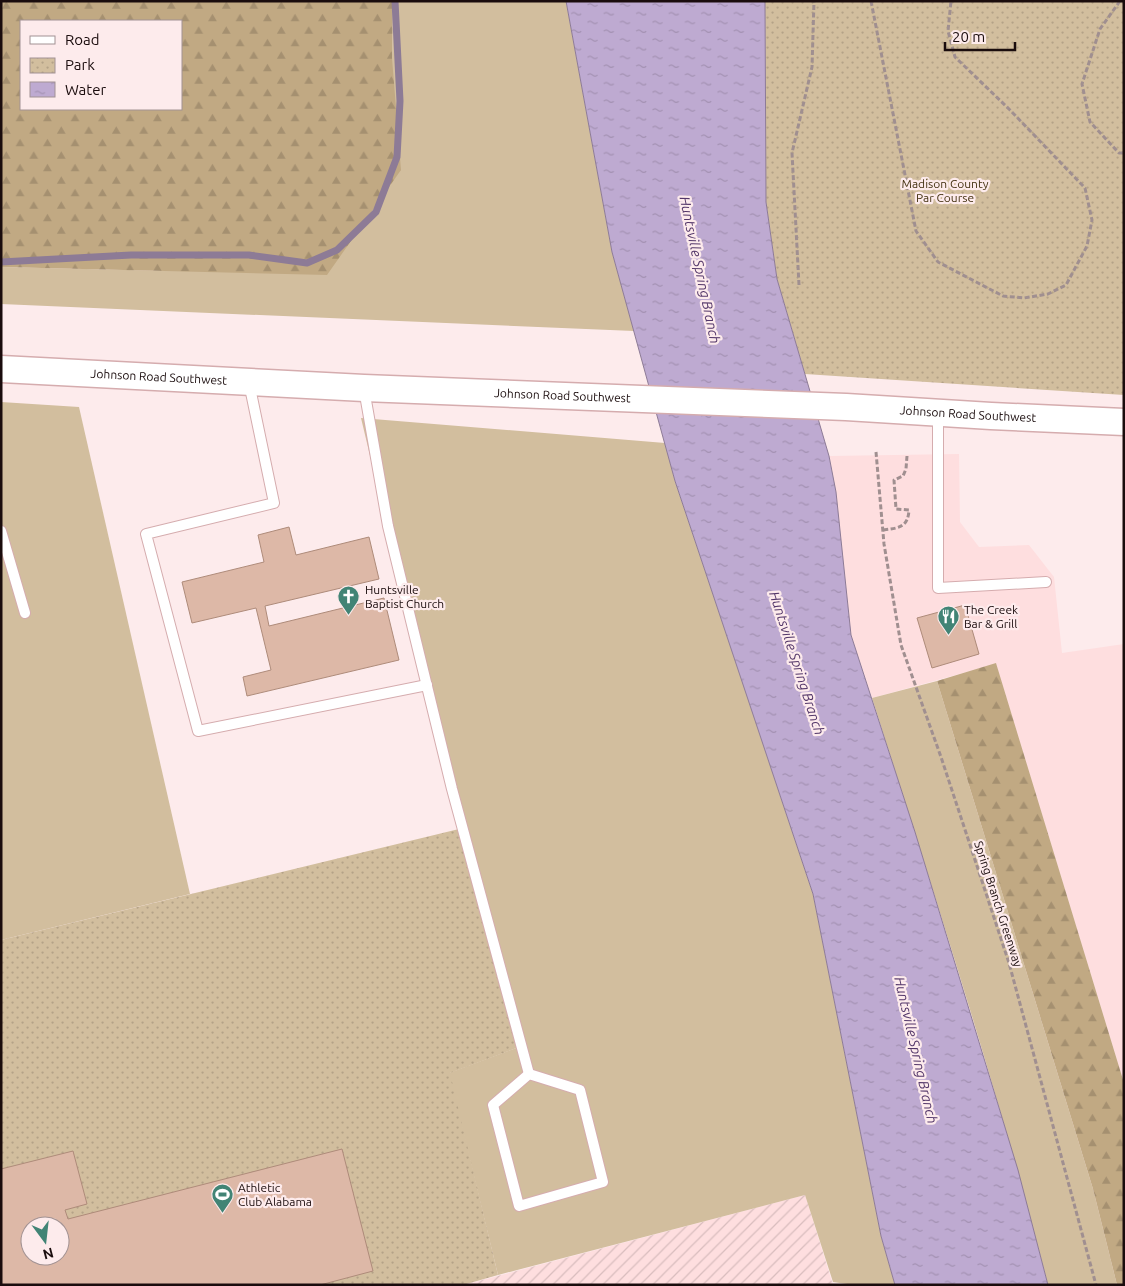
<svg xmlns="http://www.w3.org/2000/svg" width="1125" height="1286" viewBox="0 0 1125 1286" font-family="Ubuntu,sans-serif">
<defs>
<pattern id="industrial-furrows" width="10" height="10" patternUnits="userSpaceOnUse" patternTransform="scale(1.25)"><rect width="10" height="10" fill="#fededf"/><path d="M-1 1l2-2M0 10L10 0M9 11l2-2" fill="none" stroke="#d9bdbe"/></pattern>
<pattern id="forest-firs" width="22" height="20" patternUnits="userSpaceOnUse" patternTransform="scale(1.25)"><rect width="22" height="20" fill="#c1a983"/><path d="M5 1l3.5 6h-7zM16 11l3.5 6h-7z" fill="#a59070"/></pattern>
<pattern id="park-dots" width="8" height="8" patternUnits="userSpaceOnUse" patternTransform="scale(1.25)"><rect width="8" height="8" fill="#d2be9e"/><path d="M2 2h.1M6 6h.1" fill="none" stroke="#b4a287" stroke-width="1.8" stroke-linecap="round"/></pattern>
<pattern id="water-ripples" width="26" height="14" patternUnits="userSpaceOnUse" patternTransform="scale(1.25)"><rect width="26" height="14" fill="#beaad1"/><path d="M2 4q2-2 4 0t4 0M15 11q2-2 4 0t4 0" fill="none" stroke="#a391b2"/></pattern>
</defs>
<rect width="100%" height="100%" fill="#fdebec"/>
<path fill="#fededf" d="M959 454 960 522 979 547 1029 545 1054 577 1062 653 1124 644V1083L996 664 872 698 851 635 836 492 829 456Z"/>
<path fill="url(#industrial-furrows)" d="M805 1195 833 1285H463Z"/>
<g fill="#d2be9e">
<path d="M393 1H566L612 252 634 331 1 304V267L171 271 392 58Z"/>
<path d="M1 402 79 407 190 894 1 940Z"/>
<path d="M361 418 665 443 675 481 813 894 881 1236 895 1285H854L833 1282 805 1195 498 1275 449 1073 519 1047 459 829Z"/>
<path d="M937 681 1093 1189 1117 1285H1048C997 1087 934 893 872 698Z"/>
</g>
<g fill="url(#forest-firs)" fill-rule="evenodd">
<path d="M1 1H393L392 58 401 170 327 275 1 267ZM21 21H181V109H21Z"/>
<path d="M996 663 1124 1083V1285H1117L1093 1189 937 681Z"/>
</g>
<g fill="url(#park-dots)" fill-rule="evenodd">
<path d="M765 1H1124V395L805 374 777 279 766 202Z"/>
<path d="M459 829 519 1047 450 1073 498 1275 463 1285H1V940ZM30 1226H60V1256H30Z"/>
</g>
<path fill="url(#water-ripples)" stroke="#8d7b96" d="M566 1H765L766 202 777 279 829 456 836 492 851 635 915 832 1018 1170 1048 1285H895L881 1236 813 894 675 481 612 252Z"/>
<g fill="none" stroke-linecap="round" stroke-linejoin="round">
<path stroke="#8d7b96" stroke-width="7" d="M1 262 131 255H249L307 263 337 250 376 212 397 157 400 101 395 1"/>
</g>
<g fill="#ddb8a7" stroke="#ae8b7a" fill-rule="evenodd">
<path d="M289 527 296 555 369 537 379 579 265 606 269 626 384 598 399 660 247 696 243 677 271 670 256 608 192 623 182 582 264 562 258 535Z"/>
<path d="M965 605 979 654 932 668 917 618Z"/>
<path d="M342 1149 373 1271 320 1285H1V1169L73 1151 87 1204 65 1210 68 1219ZM30 1226H60V1256H30Z"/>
</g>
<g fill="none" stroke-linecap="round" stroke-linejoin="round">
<defs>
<g id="service">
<path d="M249 383 274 503 146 534 198 731 427 685"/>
<path d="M364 389 388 526 452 789 529 1074"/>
<path d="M938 414V588L1046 582"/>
<path d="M1 531 25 613"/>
<path d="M529 1074 580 1090 603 1182 519 1206 493 1105Z"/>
</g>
<g id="tertiary">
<path id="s1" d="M1 369 364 388 846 407 991 416 1124 422"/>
</g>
</defs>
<use href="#service" stroke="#d5acae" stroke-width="12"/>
<use href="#tertiary" stroke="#d5acae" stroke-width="29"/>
<g stroke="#a08f90" stroke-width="3" stroke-dasharray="5 2.5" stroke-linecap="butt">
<path d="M871 1 916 231 938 262 1003 296 1024 298 1048 294 1066 285 1087 246 1092 220 1085 188 1010 110 955 57 948 31 951 1"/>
<path d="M1120 1 1100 29 1082 84 1090 122 1119 153H1124"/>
<path d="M799 285 792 153 812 67 814 1"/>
<path d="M876 452 884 544 901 645 941 757 1009 963 1096 1285"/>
<path d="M883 530C898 528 908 528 909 510L896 509 894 480 903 476 906 469 907 456"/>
</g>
<use href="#service" stroke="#fff" stroke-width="10"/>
<use href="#tertiary" stroke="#fff" stroke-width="26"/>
</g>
<defs>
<symbol id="church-pin" viewBox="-11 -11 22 30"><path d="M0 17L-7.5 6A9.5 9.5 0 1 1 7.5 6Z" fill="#418475" stroke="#fdebec"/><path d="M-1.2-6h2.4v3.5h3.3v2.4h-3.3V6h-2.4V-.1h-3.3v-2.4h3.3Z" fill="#fff"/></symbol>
<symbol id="restaurant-pin" viewBox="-11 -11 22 30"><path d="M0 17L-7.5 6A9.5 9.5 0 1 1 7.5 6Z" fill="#418475" stroke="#fdebec"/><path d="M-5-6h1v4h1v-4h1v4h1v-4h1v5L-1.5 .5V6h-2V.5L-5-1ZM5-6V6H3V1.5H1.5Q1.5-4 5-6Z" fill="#fff"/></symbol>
<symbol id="stadium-pin" viewBox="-11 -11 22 30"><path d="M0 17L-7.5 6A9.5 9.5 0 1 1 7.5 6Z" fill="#418475" stroke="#fdebec"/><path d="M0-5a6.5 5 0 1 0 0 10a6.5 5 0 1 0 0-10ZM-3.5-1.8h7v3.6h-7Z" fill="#fff"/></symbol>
</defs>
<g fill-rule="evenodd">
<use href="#church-pin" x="336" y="584" width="25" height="34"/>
<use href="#restaurant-pin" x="936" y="604" width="25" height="34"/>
<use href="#stadium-pin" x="210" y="1182" width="25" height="34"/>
</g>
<g text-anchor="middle" stroke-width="4.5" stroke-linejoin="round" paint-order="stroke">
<g font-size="12" fill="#433111" stroke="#fdebec">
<text x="945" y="188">Madison County<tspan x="945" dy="14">Par Course</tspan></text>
</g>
<g font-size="12" fill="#1a0c0d" stroke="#fdebec">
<text dy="4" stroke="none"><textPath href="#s1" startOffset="158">Johnson Road Southwest</textPath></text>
<text dy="4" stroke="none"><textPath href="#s1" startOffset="562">Johnson Road Southwest</textPath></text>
<text dy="4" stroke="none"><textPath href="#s1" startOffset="968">Johnson Road Southwest</textPath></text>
<text transform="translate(998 904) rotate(72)" y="4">Spring Branch Greenway</text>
</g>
<g font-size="12" fill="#1a0c0d" stroke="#fdebec" text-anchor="start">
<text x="365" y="594">Huntsville<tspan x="365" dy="14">Baptist Church</tspan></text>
<text x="964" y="614">The Creek<tspan x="964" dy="14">Bar &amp; Grill</tspan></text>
<text x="238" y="1192">Athletic<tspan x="238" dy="14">Club Alabama</tspan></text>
</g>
<g font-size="14" font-style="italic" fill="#533669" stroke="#fdebec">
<text transform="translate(700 270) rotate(78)" y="5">Huntsville Spring Branch</text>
<text transform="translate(797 663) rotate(72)" y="5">Huntsville Spring Branch</text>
<text transform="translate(916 1050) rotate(77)" y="5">Huntsville Spring Branch</text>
</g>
</g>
<rect width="1125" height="1286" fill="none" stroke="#1a0c0d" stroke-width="5"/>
<rect x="20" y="20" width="162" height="90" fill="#fdebec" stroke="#a29293"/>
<rect x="30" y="36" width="25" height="8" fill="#ffffff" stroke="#a29293"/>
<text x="65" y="45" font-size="15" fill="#1a0c0d">Road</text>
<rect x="30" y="58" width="25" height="15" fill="url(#park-dots)" stroke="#a29293"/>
<text x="65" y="70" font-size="15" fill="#1a0c0d">Park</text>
<rect x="30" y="82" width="25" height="15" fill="url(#water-ripples)" stroke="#a29293"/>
<text x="65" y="95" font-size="15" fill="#1a0c0d">Water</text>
<g transform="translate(45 1241) rotate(165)"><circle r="24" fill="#fdebec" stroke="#a29293"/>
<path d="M0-4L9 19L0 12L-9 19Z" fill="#418475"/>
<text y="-8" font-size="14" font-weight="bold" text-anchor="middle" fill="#1a0c0d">N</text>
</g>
<path d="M945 42v8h70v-8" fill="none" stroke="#1a0c0d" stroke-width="2.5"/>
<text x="952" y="42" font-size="15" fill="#1a0c0d" stroke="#fdebec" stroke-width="4" paint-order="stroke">20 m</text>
</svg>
